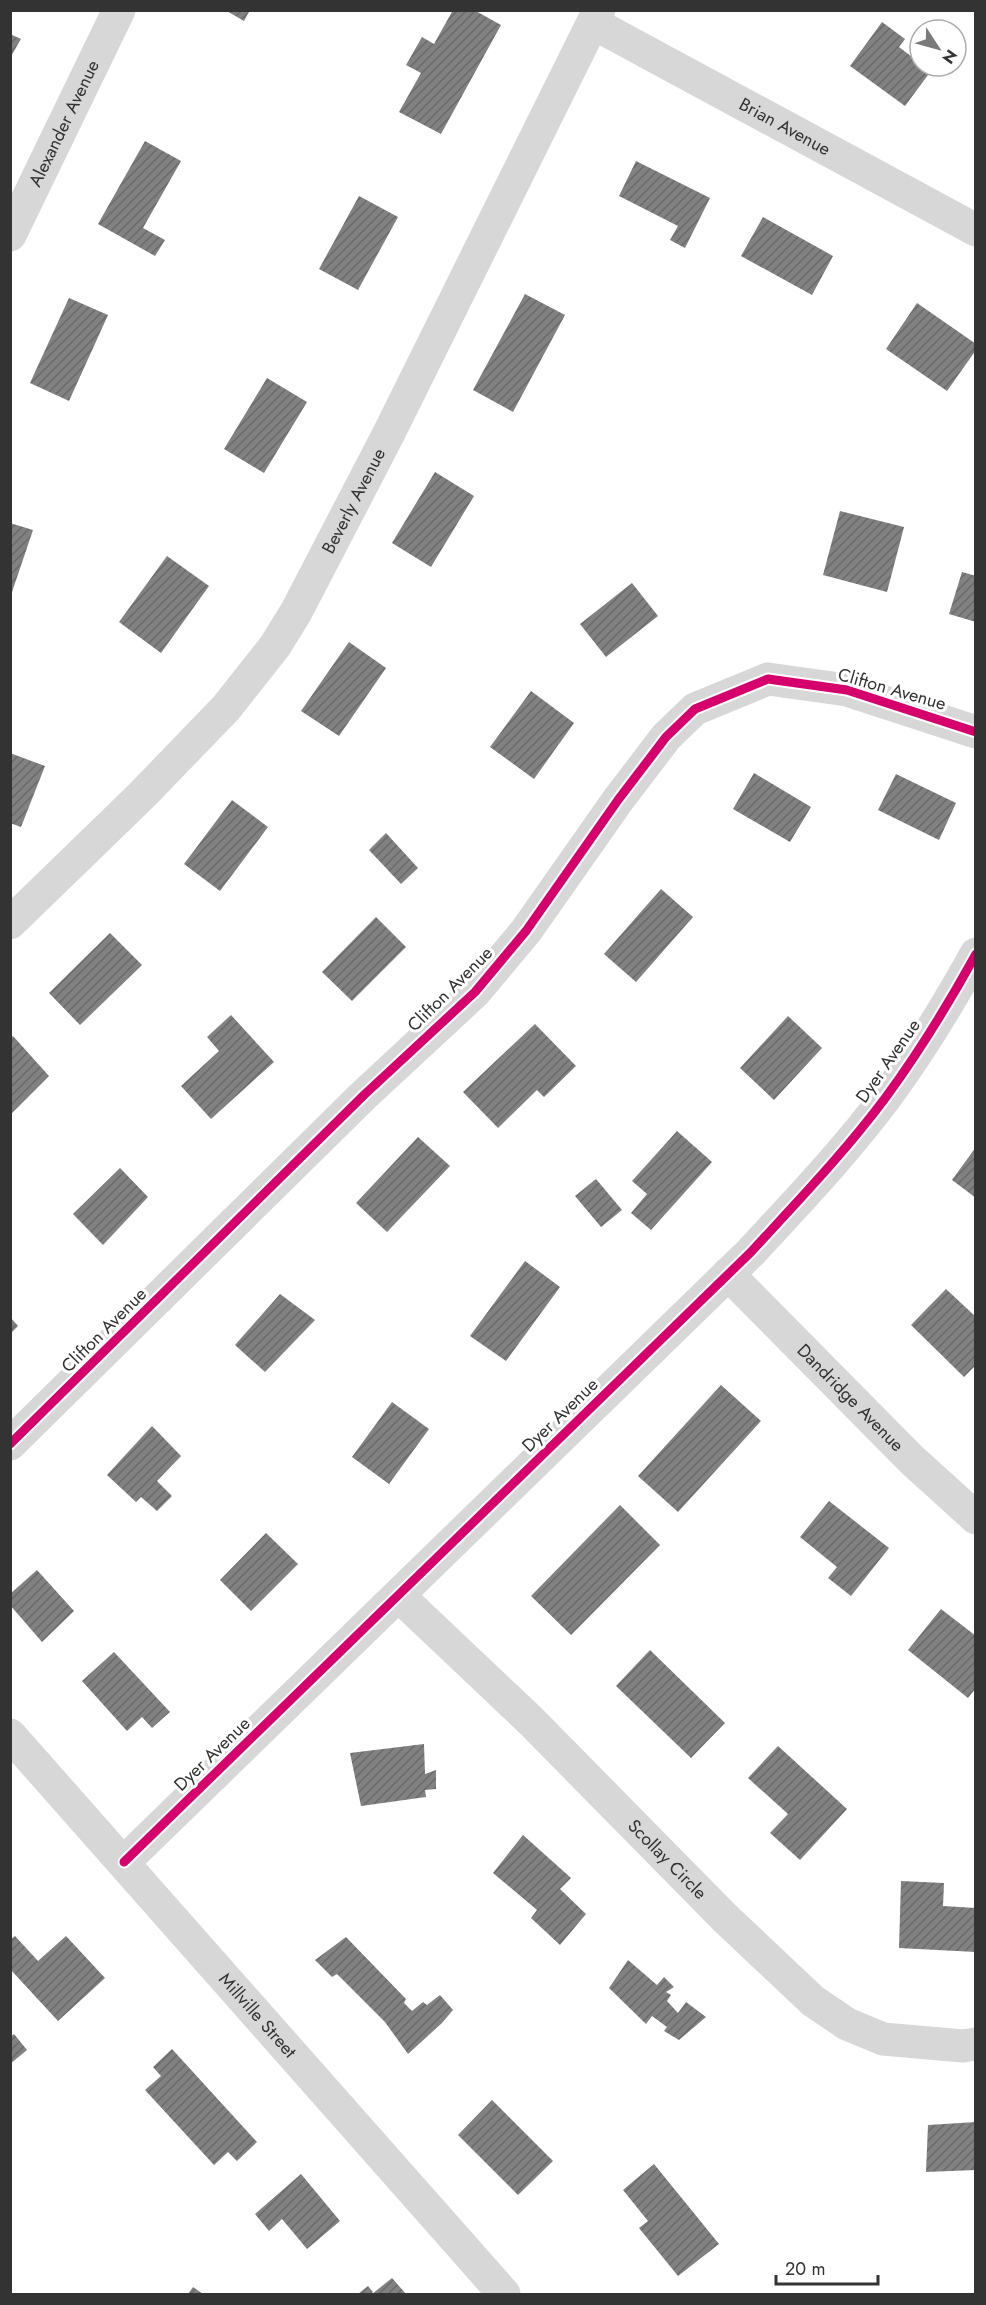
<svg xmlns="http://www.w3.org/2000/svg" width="986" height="2305" viewBox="0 0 986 2305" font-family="Jost,sans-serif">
<defs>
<pattern id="building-hatch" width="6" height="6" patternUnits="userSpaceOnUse" patternTransform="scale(1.5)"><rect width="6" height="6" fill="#818181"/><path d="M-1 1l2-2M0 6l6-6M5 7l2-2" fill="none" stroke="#6a6a6a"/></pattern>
</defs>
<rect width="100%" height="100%" fill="#fff"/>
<g fill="url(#building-hatch)">
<path d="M225 10H250L244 21Z"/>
<path d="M453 10H474L501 25 441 134 399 112 421 73 406 65 422 37 434 44Z"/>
<path d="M882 22 905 39 899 47 920 63V66H925L931 71 905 106 850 66Z"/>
<path d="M10 34 21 39 10 58Z"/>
<path d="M145 141 181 161 143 228 165 240 155 256 98 224Z"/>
<path d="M636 161 710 198 685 248 670 240 678 226 619 196Z"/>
<path d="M359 196 398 217 358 290 319 269Z"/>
<path d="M763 217 833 256 812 295 741 256Z"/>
<path d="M525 294 565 315 513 412 473 390Z"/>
<path d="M69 298 108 315 69 401 30 383Z"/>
<path d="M917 303 976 344V350L947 391 886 349Z"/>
<path d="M267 378 307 402 264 473 224 449Z"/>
<path d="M435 472 474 496 431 567 392 543Z"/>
<path d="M840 511 904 527 887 592 823 575Z"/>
<path d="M10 523 33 530 11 595H10Z"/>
<path d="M167 556 209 586 161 653 119 622Z"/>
<path d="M962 572 976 576V622L949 614Z"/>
<path d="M632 583 658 616 606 657 580 624Z"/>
<path d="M349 642 386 668 339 736 301 711Z"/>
<path d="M531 691 574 723 534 779 490 747Z"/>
<path d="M10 753 45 766 21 827 10 823Z"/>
<path d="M754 773 811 807 790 842 733 809Z"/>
<path d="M896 774 956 803 939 840 878 810Z"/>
<path d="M232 800 268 827 220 891 184 864Z"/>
<path d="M386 833 418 868 401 884 369 850Z"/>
<path d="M661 889 693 917 636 982 604 954Z"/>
<path d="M376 917 406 947 352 1001 322 972Z"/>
<path d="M110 933 142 965 80 1025 49 993Z"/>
<path d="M231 1015 274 1062 211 1119 181 1086 219 1051 207 1037Z"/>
<path d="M788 1016 822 1048 774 1100 740 1068Z"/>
<path d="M535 1024 576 1066 544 1097 537 1090 498 1128 463 1092Z"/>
<path d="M13 1036 49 1076 10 1115V1039Z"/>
<path d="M677 1131 712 1162 651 1230 631 1213 647 1194 632 1181Z"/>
<path d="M418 1137 450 1166 387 1232 356 1203Z"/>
<path d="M976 1147V1198L952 1180Z"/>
<path d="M120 1168 148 1197 103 1245 73 1214Z"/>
<path d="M596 1179 622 1210 601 1227 575 1196Z"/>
<path d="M525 1261 560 1287 506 1361 470 1336Z"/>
<path d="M946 1289 976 1317V1365L964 1377 911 1325Z"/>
<path d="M280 1294 315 1320 265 1372 235 1345Z"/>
<path d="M10 1317 18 1326 10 1334Z"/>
<path d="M721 1385 761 1421 678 1512 638 1476Z"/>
<path d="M392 1402 429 1429 389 1484 352 1457Z"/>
<path d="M152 1426 181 1456 157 1481 172 1496 157 1511 141 1497 136 1502 107 1475Z"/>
<path d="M829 1501 889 1548 851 1596 828 1578 837 1567 800 1537Z"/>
<path d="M620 1505 660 1545 571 1635 531 1596Z"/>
<path d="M266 1533 298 1564 251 1611 220 1580Z"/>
<path d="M37 1570 74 1611 42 1642 10 1605V1594Z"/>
<path d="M941 1609 976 1636V1688L968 1698 908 1650Z"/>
<path d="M650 1650 725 1723 691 1758 616 1686Z"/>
<path d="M114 1652 170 1712 152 1728 142 1717 127 1731 82 1681Z"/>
<path d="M424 1744 425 1774 436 1770V1789L425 1790 426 1797 361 1806 350 1753Z"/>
<path d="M778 1746 847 1809 800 1860 770 1833 788 1814 748 1778Z"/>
<path d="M523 1835 571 1878 560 1889 586 1914 560 1945 531 1918 537 1910 493 1873Z"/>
<path d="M901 1881 944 1883 943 1906 976 1908V1952L899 1948Z"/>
<path d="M15 1936 38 1961 66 1936 105 1978 58 2021 10 1969V1940Z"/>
<path d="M346 1937 406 1999 404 2003 412 2011 423 2002 427 2005 440 1995 453 2010 442 2023 408 2054 385 2022 337 1974 332 1977 315 1960Z"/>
<path d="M628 1960 657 1985 664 1977 674 1987 666 1992 671 1995 667 2001 678 2013 686 2002 706 2017 679 2040 664 2031 667 2027 652 2016 646 2024 609 1988Z"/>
<path d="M14 2034 27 2050 10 2064V2037Z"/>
<path d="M172 2049 257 2142 237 2161 228 2152 214 2165 145 2090 161 2076 153 2067Z"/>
<path d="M492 2100 553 2161 518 2195 458 2135Z"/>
<path d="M976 2122V2170L926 2172 928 2125Z"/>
<path d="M654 2164 719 2244 678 2276 639 2228 648 2221 623 2190Z"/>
<path d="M301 2174 340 2221 307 2249 282 2219 269 2231 255 2214Z"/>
<path d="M392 2278 406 2294H372Z"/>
<path d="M368 2286 373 2292 370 2294H358Z"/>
<path d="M193 2287 203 2294H188Z"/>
</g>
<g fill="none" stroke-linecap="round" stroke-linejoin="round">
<g stroke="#d7d7d7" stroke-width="33">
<path id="s1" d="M593 23 976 230"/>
<path id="s2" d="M10 235 119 10"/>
<path id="s3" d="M10 923 142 795 226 708 275 646 296 612 388 435 599 10"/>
<path id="s4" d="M728 1274 912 1460 976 1518"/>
<path d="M10 1444 364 1095 475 992 526 931 618 800 666 737 695 709 768 679 847 690 976 732"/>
<path id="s5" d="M399 1596 531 1721 725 1918 813 2001 847 2024 883 2039 963 2046 976 2044"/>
<path id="s6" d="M10 1735 504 2294"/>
<path d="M124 1862 751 1252C797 1202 845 1152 886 1097 919 1052 949 1003 976 954"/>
</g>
<defs>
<g id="cycleway">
<path d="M10 1444 364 1095 475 992 526 931 618 800 666 737 695 709 768 679 847 690 976 732"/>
<path d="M124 1862 751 1252C797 1202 845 1152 886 1097 919 1052 949 1003 976 954"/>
</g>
</defs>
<use href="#cycleway" stroke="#fff" stroke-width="13"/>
<use href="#cycleway" stroke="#d6006c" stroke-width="9"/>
</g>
<g text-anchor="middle" stroke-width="6" stroke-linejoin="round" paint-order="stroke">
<g font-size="18" fill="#333" stroke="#fff">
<text dy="6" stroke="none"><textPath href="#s2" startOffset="124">Alexander Avenue</textPath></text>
<text dy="6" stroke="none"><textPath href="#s1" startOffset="218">Brian Avenue</textPath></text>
<text dy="6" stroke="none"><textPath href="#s3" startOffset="549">Beverly Avenue</textPath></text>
<text transform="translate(892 689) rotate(16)" y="6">Clifton Avenue</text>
<text transform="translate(450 989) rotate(-45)" y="6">Clifton Avenue</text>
<text transform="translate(888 1061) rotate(-55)" y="6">Dyer Avenue</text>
<text transform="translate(104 1330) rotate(-45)" y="6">Clifton Avenue</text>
<text dy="6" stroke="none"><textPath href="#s4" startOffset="174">Dandridge Avenue</textPath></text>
<text transform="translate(560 1415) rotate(-44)" y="6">Dyer Avenue</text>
<text transform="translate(212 1754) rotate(-44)" y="6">Dyer Avenue</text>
<text dy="6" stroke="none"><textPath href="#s5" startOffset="376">Scollay Circle</textPath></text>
<text dy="6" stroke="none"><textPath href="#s6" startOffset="374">Millville Street</textPath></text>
</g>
</g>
<rect width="986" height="2305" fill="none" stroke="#333333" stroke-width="24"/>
<g transform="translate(938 48) rotate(126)"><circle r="28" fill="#ffffff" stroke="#adadad" stroke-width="1.5"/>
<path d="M0-4.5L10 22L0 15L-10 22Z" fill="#7a7a7a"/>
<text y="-9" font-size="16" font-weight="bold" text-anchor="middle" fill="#333333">N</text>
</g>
<path d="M776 2275v9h102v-9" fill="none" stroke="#333333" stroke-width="3"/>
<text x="785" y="2275" font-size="18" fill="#333333" stroke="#ffffff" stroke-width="4.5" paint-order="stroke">20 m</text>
</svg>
